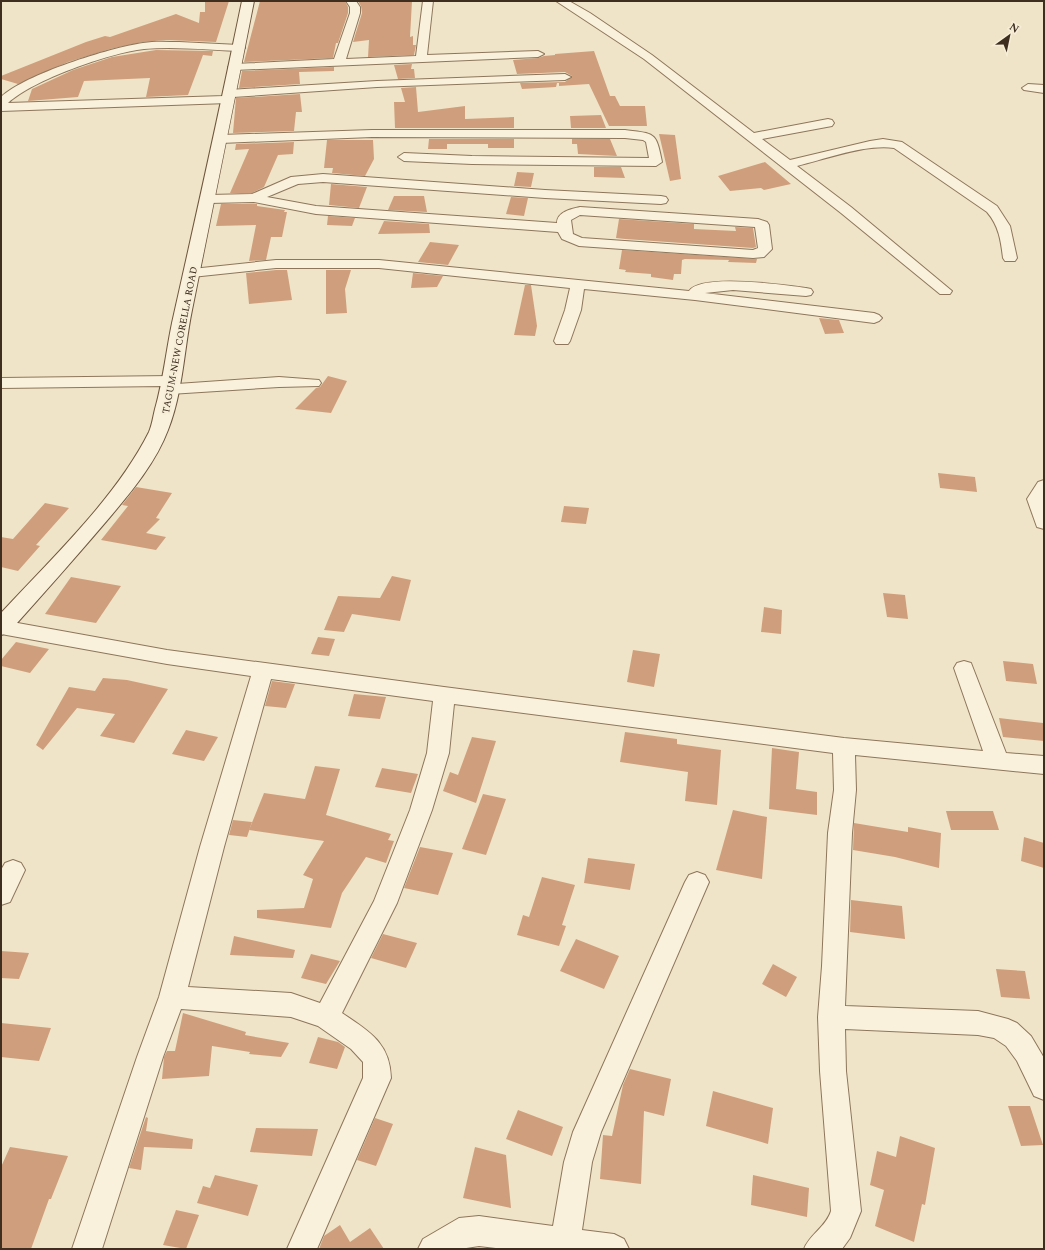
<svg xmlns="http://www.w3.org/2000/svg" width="1045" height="1250" viewBox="0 0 1045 1250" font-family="Spectral,serif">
<rect width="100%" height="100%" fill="#f0e4c8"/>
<g fill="#cf9f7d">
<path d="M205 1H229L216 42 166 40 143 42 110 49 68 62 18 84 1 79V76L86 42 105 36 110 37 176 14 199 23 200 12H205Z"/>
<path d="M260 1H345L348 7V13L338 43H336L333 58 244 62Z"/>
<path d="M358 1H412L410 37 413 36V45H416L414 55 368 57 369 40 353 42 362 13 361 6Z"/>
<path d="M156 50 213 51 212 56 203 55 188 95 146 97 150 78 84 81 78 97 28 101 32 89 73 70 112 57Z"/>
<path d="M594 51 610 96H615L620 106H645L647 126H609L589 84 559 86V83H557L556 87 522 89 520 83 565 82 572 76 565 72 517 74 513 60 538 58 544 56 555 55V54Z"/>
<path d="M412 64 411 69H414L415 78 398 79 394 65Z"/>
<path d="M334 67V71L299 72 300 84 239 88 242 71Z"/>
<path d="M416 87 418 112 465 106V119L514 117V128H395L394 102H405L401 88Z"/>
<path d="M300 94 302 112H296L294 131 233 133 236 98Z"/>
<path d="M601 115 606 128H571L570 116Z"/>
<path d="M659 134 675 135 681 179 670 181Z"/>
<path d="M429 139H514V148H488V144H447V149H428Z"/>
<path d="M572 139H610L617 156 578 154 577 144H572Z"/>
<path d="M327 140H373L374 159 365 176 332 173 333 168H324Z"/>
<path d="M294 142 293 154 278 155 264 187 252 193H230L249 149 235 150 236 144Z"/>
<path d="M765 162 791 184 764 190 761 188 730 191 718 176Z"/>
<path d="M594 167H621L625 178 594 177Z"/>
<path d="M517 172 534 173 531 187 514 186Z"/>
<path d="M331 184 367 187 359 208 329 205Z"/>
<path d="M394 196H424L427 212 388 210Z"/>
<path d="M511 197 528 198 524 216 506 214Z"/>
<path d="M221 204H257V206L285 210 284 212H287L282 237H271L266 260 249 261 256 225 216 226Z"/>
<path d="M328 216 355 218 352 226 327 225Z"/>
<path d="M619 219 694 224V229L736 231 735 227 753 228 756 247 753 248 625 239 616 238Z"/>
<path d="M384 221 429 224 430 233 378 234Z"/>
<path d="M430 242 459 245 448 265 418 262Z"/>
<path d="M622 250 757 259 756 263 728 262 729 260 685 259 682 260 681 274H674L673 280 651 277V274L625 272 626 270 619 269Z"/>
<path d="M276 270H287L292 300 249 304 246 273Z"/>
<path d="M326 270H351L345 289 347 313 326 314Z"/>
<path d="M413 273 443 276 437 287 411 288Z"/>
<path d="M525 285H531L537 326 535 336 514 335Z"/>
<path d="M819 318 839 320 844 333 825 334Z"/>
<path d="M328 376 347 381 331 413 295 409 316 388 320 387Z"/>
<path d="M938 473 975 477 977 492 940 488Z"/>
<path d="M136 487 172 493 156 518 160 519 146 533 166 537 156 550 101 540 128 506 122 505Z"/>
<path d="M45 503 69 508 36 545 40 546 18 571 1 567V537L13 539Z"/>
<path d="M564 506 589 508 586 524 561 522Z"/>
<path d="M392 576 411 580 400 621 352 614 344 632 324 630 338 596 380 598Z"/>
<path d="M71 577 121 586 96 623 45 614Z"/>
<path d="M883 593 905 595 908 619 887 617Z"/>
<path d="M764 607 782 610 781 634 761 632Z"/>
<path d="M318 637 335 639 329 656 311 654Z"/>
<path d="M16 642 49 649 30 673 1 666V660Z"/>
<path d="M633 650 660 654 654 687 627 682Z"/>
<path d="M1003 661 1033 664 1037 684 1006 681Z"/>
<path d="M103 678 127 680 168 689 134 743 100 736 115 714 77 708 43 750 36 745 69 687 95 691Z"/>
<path d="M272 681 295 684 286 708 265 706Z"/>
<path d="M354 694 386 697 380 719 348 716Z"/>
<path d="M999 718 1043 723 1044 741 1003 737Z"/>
<path d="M186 730 218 737 204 761 172 754Z"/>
<path d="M625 732 677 739V744L721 750 717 805 685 801 688 772 620 762Z"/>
<path d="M472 737 496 741 476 803 443 791 450 772 458 775Z"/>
<path d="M772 748 799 752 796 789 817 792V815L769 809Z"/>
<path d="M315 766 340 769 326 815 391 834 388 840 394 841 386 863 366 857 342 893 331 928 257 918V910L304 908 313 879 303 875 324 841 249 830 264 793 305 799Z"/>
<path d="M382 768 418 774 411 793 375 787Z"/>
<path d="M483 794 506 799 486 855 462 849Z"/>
<path d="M733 810 767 817 762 879 716 870Z"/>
<path d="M946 811H993L999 830H951Z"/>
<path d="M233 820 252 822 247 837 229 835Z"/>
<path d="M854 823 908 832V827L941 833 939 868 895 857 853 850Z"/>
<path d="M1024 837 1044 843V868L1021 861Z"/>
<path d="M420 847 453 853 438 895 404 888Z"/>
<path d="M588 858 635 864 630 890 584 883Z"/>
<path d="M542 877 575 885 562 925 566 926 559 946 517 935 523 915 529 917Z"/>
<path d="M851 900 902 906 905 939 850 932Z"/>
<path d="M383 934 417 943 406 968 371 958Z"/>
<path d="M234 936 295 950 293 958 230 955Z"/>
<path d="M576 939 619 956 604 989 560 971Z"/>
<path d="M1 951 29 953 19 979 1 978Z"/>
<path d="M311 954 340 961 326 984 301 978Z"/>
<path d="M773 964 797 977 786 997 762 984Z"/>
<path d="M996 969 1025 971 1030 999 1001 997Z"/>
<path d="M183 1013 246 1032 245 1035 289 1043 281 1057 249 1054 250 1052 212 1046 209 1076 162 1079 164 1057 167 1051H175Z"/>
<path d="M1 1023 51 1028 39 1061 1 1057Z"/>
<path d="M318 1037 338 1042 345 1047 337 1069 309 1063Z"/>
<path d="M630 1069 671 1079 664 1116 644 1111 641 1184 600 1179 603 1135 612 1136 623 1085Z"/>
<path d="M713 1091 773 1108 768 1144 706 1126Z"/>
<path d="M1008 1106H1030L1043 1145 1021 1146Z"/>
<path d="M518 1110 563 1127 552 1156 506 1139Z"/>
<path d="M146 1117 148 1118 146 1131 193 1139 192 1149 144 1147 141 1170 129 1168Z"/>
<path d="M375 1118 393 1124 376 1166 357 1160Z"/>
<path d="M256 1128 318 1129 312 1156 250 1152Z"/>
<path d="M900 1136 935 1148 925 1205 922 1204 914 1242 875 1226 884 1190 870 1185 877 1151 896 1157Z"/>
<path d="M10 1147 68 1156 51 1199H49L31 1249H1V1167Z"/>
<path d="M475 1147 506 1155 511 1208 463 1198Z"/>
<path d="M215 1175 258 1185 248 1216 197 1203 203 1186 210 1188Z"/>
<path d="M753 1175 809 1188 807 1217 751 1205Z"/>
<path d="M176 1210 199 1215 186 1249 163 1245Z"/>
<path d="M340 1225 350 1242 370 1228 384 1249H319L324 1236Z"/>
</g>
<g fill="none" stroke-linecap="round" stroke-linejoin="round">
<defs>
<g id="minor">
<path d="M346 1H356L360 7V13L346 59 416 56 423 1H433L427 55 538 51 544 54 538 57 234 70 228 67 234 64 334 59 350 13V7Z"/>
<path d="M556 1H569L590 13 652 55 754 133 828 119 832 120 834 123 832 126 762 139 790 160 870 141 883 139 902 142 997 206 1010 226 1017 258 1015 261H1005L1003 258C1001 241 999 226 987 212L894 148C865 144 826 159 797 166L851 207 952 291 950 294H940L841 213 644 59Z"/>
<path d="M179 42 239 45 245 48 239 51C208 50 175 46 144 49 109 53 33 80 8 103L224 96 225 91 229 90 377 81 565 74 571 77 565 80 377 87 233 97 232 102 228 103 1 111V97C26 74 109 48 143 43 155 41 167 42 179 42Z"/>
<path d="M1028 84 1044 85V93L1024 90 1022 88Z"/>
<path d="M372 130H625C655 134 656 131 662 162L656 166 472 164 404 161 398 157 404 153 472 156 649 158 646 142 643 140 625 138 372 137 221 143 215 139 221 135Z"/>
<path d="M323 174 545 190 661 196 666 197 668 200 666 203 661 204 545 198 323 182 298 184 267 197 316 206 557 223C557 212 571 209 580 207L758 219 767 222 769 225 772 249 764 257 753 258 579 246 562 239 558 232 316 214 254 202 209 203 204 202 202 199 204 196 209 195 252 194 291 177ZM580 215 755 227 758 248 753 250 582 238 573 234 571 220Z"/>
<path d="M276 260H379L689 291C701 273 784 285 806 288L811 289 813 292 811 295 806 296 733 290 705 293 874 313 879 315 882 318 879 321 874 323 695 300 584 289 581 310 570 341 568 344H556L554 341 565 310 570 288 379 268H276L192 277 187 276 185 273 187 270 192 269Z"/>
<path d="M171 376 177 378 179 381 177 384 279 377 319 380 321 383 319 386 279 387 170 394 164 392 162 389 164 386 1 388V378Z"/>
<path d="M1044 480V529L1037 527 1027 499 1038 482Z"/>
<path d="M1 620 167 650 444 687 844 738 983 751 954 668 957 663 964 661 971 663 1006 753 1044 756V774L855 755 856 790 852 833 845 1006 978 1011 1008 1019 1017 1023 1031 1036 1044 1058V1100L1034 1096 1017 1061 1006 1046 994 1038 978 1035 845 1029 846 1071 861 1211 850 1238 842 1249H804C810 1234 826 1227 831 1211L820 1071 818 1017 822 966 828 833 834 790 833 753 454 704 449 753 432 810 397 903 342 1013C368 1031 390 1042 391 1078L317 1249H287L363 1078V1062L351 1049 318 1026 291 1017 181 1009 163 1057 102 1249H72L137 1057 159 997 200 847 251 676 167 664 1 634ZM271 679 433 701 427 753 410 810 374 901 320 1003 291 993 188 987 224 847Z"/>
<path d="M13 860 21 863 25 870 10 902 1 905V870L5 863Z"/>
<path d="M697 872 705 875 709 882 601 1132 592 1162 582 1230 614 1234 624 1239 629 1249H504L479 1246 460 1249H418L423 1239 459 1218 479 1216 553 1226 564 1162 573 1132 685 882 689 875Z"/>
</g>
<path id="secondary" d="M242 1H254C234 104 213 207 192 310 184 349 183 392 168 430 156 462 132 491 110 517 77 556 43 594 9 632L1 635V613C51 559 116 498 149 432 152 425 153 417 155 409 163 381 166 352 172 323 196 216 220 109 242 1Z"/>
</defs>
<use href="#minor" stroke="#8d765c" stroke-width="2"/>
<use href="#secondary" stroke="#6f573f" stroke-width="2"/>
<use href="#minor" fill="#faf1dc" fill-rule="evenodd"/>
<use href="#secondary" fill="#faf1dc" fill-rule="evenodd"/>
</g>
<g text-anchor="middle" stroke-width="4" stroke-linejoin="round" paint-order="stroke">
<g font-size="10" fill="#3d2e20" stroke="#f7eed8">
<text transform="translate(179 340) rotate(-79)" y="4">TAGUM-NEW CORELLA ROAD</text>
</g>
</g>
<rect width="1045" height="1250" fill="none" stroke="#3d2e20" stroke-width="4"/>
<g transform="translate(1009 36) rotate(33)" stroke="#f7eed8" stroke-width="3" paint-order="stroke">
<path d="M0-3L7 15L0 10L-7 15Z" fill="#3d2e20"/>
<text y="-6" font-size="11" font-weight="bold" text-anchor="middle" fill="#3d2e20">N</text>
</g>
</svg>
